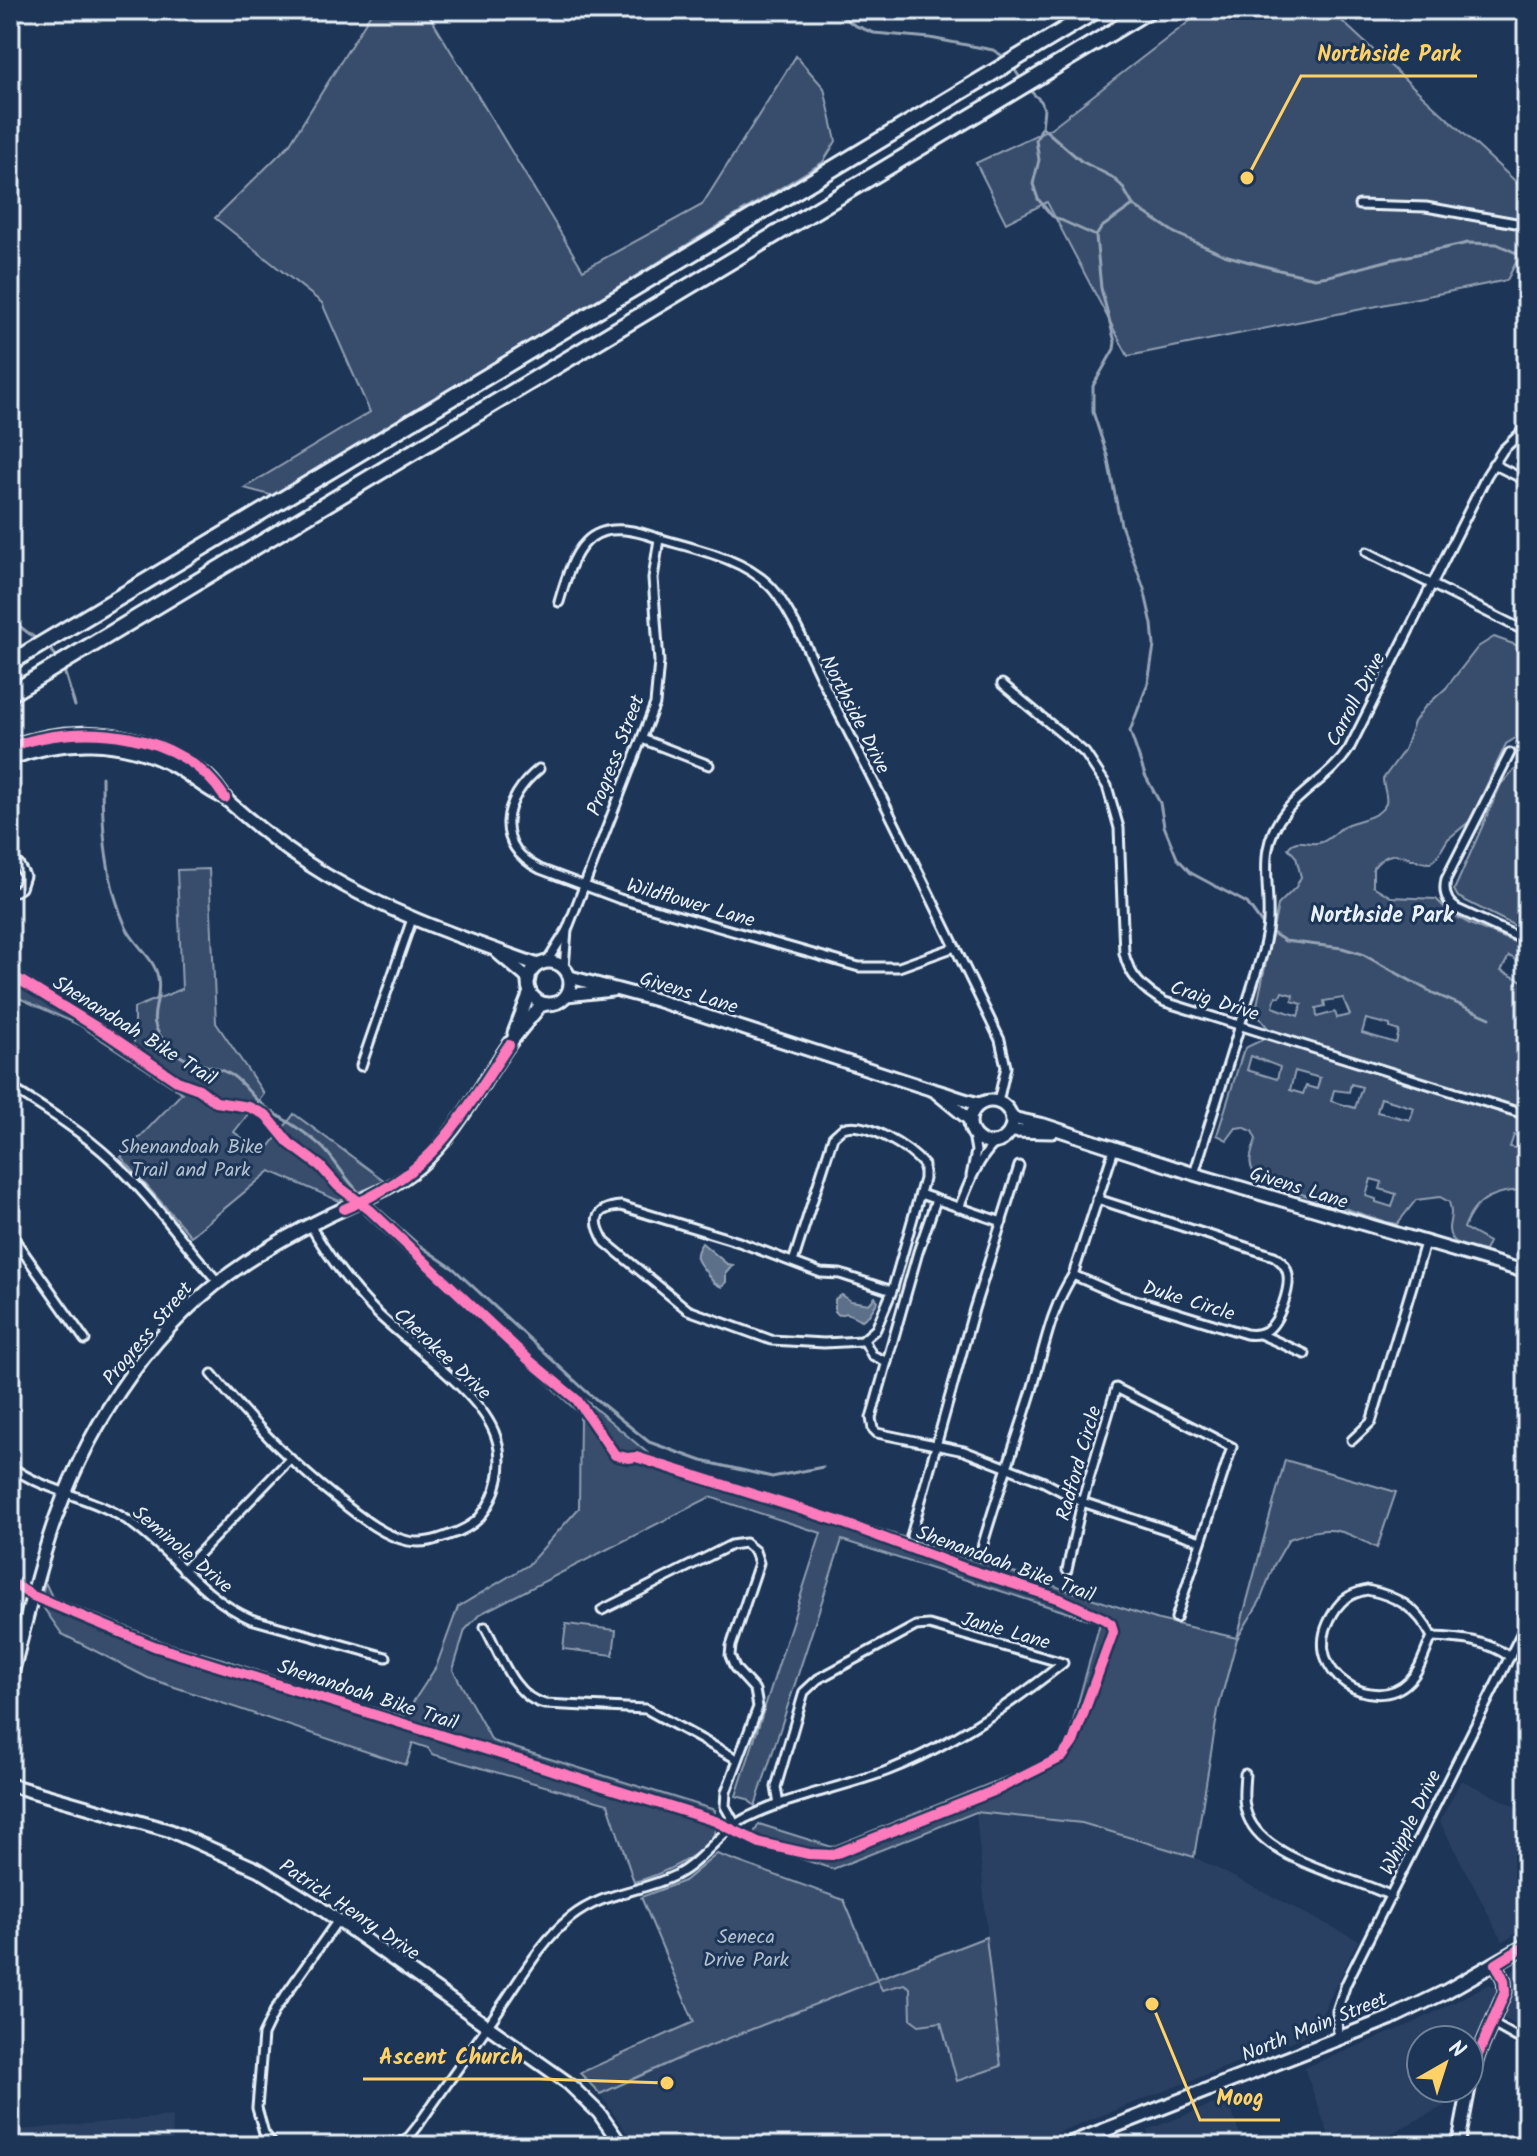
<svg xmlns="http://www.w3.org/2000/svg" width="1537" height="2156" viewBox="0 0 1537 2156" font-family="Kalam,sans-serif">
<rect width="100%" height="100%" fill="#1d3557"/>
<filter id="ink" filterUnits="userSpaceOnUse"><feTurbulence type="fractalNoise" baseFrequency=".0125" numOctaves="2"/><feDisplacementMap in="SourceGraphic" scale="16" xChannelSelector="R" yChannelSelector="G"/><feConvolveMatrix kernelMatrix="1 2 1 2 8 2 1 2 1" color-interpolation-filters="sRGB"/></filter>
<g filter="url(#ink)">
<g fill="#2a4162">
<path d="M1082 1769 1083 1823 1194 1857 1358 1940 1313 2033 1023 2146H636L600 2094 691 2053 877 1980 904 1984 941 2021 1000 2067 976 1812Z"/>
<path d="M1461 1780 1527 1812V1926L1503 1942 1440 1822Z"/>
<path d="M1527 1961V2031L1505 2019 1503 2015 1512 1995V1972Z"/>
<path d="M1489 1984 1496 1988 1495 1995 1469 2050V2040H1421V2088H1458L1454 2101 1374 2142 1375 2146H1333L1304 2068 1416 2022Z"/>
<path d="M1227 2099 1244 2146H1153L1147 2130Z"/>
<path d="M173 2116 172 2146H10V2131Z"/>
</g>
<g fill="#374d6c" stroke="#909fb2" stroke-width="2" fill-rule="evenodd">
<path d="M373 10H426L583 270 702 205 796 56 824 88 836 141 823 162 274 496 244 488 370 412 322 303 215 218 289 145Z"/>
<path d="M1208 10H1330L1527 192V241L1507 280 1128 356 1047 202 1006 223 976 163 1051 128 1191 20Z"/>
<path d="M1494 637 1527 649V701L1524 704 1527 705 1524 709 1527 711V731L1506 744 1470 821 1448 839 1437 857 1430 863C1405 862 1394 842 1373 868V886L1391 897 1436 899 1450 913 1470 924 1527 947V965L1509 956 1501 971 1527 983V1068L1521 1066 1517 1079 1527 1085V1136L1524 1135 1523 1137 1514 1135 1510 1147 1527 1150V1190C1496 1190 1475 1198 1464 1228L1489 1242 1485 1251C1472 1249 1448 1246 1449 1228 1450 1218 1453 1213 1449 1202L1440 1197 1416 1200 1397 1224 1386 1222 1259 1180C1246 1165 1250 1157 1256 1139L1252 1131 1243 1127 1236 1128 1227 1140 1217 1135 1243 1052 1247 1047 1268 1037V1028L1258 1016 1257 1005 1278 905 1296 887 1301 877 1296 857 1288 848C1298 835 1309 847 1322 842 1332 838 1339 828 1348 824 1359 820 1381 817 1386 803 1388 796 1383 787 1383 779L1404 750 1414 722 1424 708 1446 688 1478 647ZM1282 992 1293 995 1292 1001 1302 1004 1298 1016 1273 1007 1276 996 1280 997ZM1343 998 1350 1015 1337 1018 1335 1012 1317 1017 1316 1008 1325 1006 1324 1001ZM1366 1019 1390 1025V1028L1399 1031 1396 1043 1362 1033ZM1251 1056 1280 1067 1277 1079 1247 1070ZM1295 1071 1320 1078 1317 1089 1306 1086 1303 1094 1290 1090ZM1351 1084 1362 1087 1355 1108 1331 1101 1334 1090 1349 1092ZM1381 1098 1414 1108 1410 1120 1377 1112ZM1371 1179 1382 1182 1380 1189 1396 1194 1392 1207 1376 1202V1199L1366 1196Z"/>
<path d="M1527 762V932L1458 897 1454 890 1501 784 1513 771Z"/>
<path d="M209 869 216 1023 264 1094 234 1132 264 1154 294 1114 385 1181 339 1201 270 1171 191 1236 121 1157 182 1093 79 1025 10 994V966L134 1045V1008L182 989 177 870Z"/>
<path d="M376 1208 536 1358 650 1455 1159 1620 1237 1638 1285 1460 1396 1492 1377 1548C1338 1528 1332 1524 1289 1539L1274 1565 1260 1601 1237 1639 1218 1710 1194 1857 1082 1823 976 1812 833 1869 741 1840 754 1833 759 1824 832 1847 1064 1754 1100 1623 842 1540 755 1806 747 1799 736 1796 821 1533 710 1497 480 1614 465 1630 453 1670 492 1741 715 1810C714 1816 716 1824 715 1830 711 1854 654 1877 634 1882L608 1804 432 1754 428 1748 413 1743 406 1765 148 1678 62 1634 40 1603 45 1582 52 1597 164 1642 223 1659 332 1696 404 1716 436 1667 458 1607 528 1565 579 1508 580 1414 363 1213Z"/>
<path d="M566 1624 616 1630 613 1655 563 1649Z"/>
<path d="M717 1854 844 1900 877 1979 986 1937 1001 2066 957 2081 941 2022 919 2025 911 2019 910 1988 904 1984 882 1990 877 1980 691 2053 600 2094 580 2073 694 2022 641 1897 684 1881Z"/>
</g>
<g fill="#5d7089" stroke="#95a4b5" stroke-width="2">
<path d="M702 1243 727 1264 733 1265 726 1273V1282L722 1287C712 1283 712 1280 706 1272 696 1260 693 1256 702 1243Z"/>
<path d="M842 1295 851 1301 869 1304 875 1297 878 1301 869 1315 862 1320 847 1313 839 1315 835 1312V1299Z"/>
</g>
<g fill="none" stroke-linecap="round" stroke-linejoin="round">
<g stroke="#95a4b5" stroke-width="3">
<path d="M835 10 854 25 874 33 930 38 993 50 1006 58"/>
<path d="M1013 67 1022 81"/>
<path d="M1026 87 1041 101 1044 109 1042 127 1036 140 1039 160 1033 184 1038 199 1052 216 1096 236"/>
<path d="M1042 127 1081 161 1112 177 1122 186 1133 205 1175 233 1224 255 1279 270 1315 278 1329 276 1390 260 1468 243 1497 244 1527 258"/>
<path d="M1133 205 1102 227 1096 236 1101 288 1115 342 1114 349 1093 386V412L1107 455 1121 525 1144 589 1152 624 1154 646 1148 683 1130 731 1145 775 1160 803 1164 826 1177 858 1191 873 1247 903 1265 928 1285 941 1342 948 1362 954 1433 993 1490 1018"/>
<path d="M10 619 39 641"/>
<path d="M49 648 60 660"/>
<path d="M63 667 75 706"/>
<path d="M102 777C102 827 105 881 126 927 134 945 155 958 158 978 163 1008 141 1016 168 1046 191 1070 210 1061 233 1076 243 1083 250 1094 259 1102 280 1119 304 1129 323 1148 336 1161 350 1186 362 1195"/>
<path d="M371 1202 419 1245 454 1269 587 1392 649 1442 702 1461 772 1477 823 1467"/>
</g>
<defs>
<g id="street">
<path d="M1359 205 1426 207 1527 225"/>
<path d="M1493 464 1527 481"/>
<path d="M1367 552 1527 632"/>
<path d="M559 602C574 550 587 516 648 535 688 548 739 555 770 586 789 605 815 666 828 692 888 807 944 924 1000 1040L1006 1067 998 1102"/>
<path d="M1002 684 1085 753 1107 786 1119 828 1124 953C1129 976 1144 991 1165 1002L1527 1115"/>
<path d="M642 739 709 765"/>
<path d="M1510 753 1446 879C1443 892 1446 902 1457 909L1527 941"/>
<path d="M539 769C502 799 493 845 540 869L620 899 859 967H899L955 947"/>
<path d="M10 861 19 865 25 876 21 888 10 894"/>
<path d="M547 962 567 930"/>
<path d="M564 968 567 930 655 704 659 662 653 578 659 539"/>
<path d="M361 1066 412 919"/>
<path d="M10 1087C45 1109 81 1131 112 1160 151 1197 182 1241 218 1282"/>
<path d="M1194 1174 1263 951C1265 940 1268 930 1268 920 1270 879 1256 847 1286 811 1305 788 1332 775 1349 749L1487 475 1503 450 1527 427"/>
<path d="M971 1176 976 1151 973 1134"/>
<path d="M920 1194 1002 1222"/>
<path d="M936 1200 918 1252 871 1418 873 1429 877 1433 964 1451 1042 1481 1082 1502 1201 1541"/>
<path d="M959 1208C968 1186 977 1160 995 1143"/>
<path d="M10 1233 85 1340"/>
<path d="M793 1262 833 1137C834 1136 842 1129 843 1128 866 1119 910 1149 924 1165V1179L892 1291 876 1329 862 1341 824 1343 771 1340 688 1310 605 1242C592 1220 594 1208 621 1206L739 1242 821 1273 840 1274 892 1291"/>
<path d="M1073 1275 1119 1295 1246 1334C1253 1335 1259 1335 1266 1331 1279 1323 1292 1286 1287 1271 1285 1264 1280 1260 1274 1256L1097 1199"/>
<path d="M1260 1334 1305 1354"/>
<path d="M864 1340 872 1355 887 1362"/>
<path d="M212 1374C252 1423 295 1467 345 1505 364 1520 385 1536 408 1541 423 1544 436 1540 449 1535 460 1532 473 1525 480 1517 498 1495 505 1464 496 1437 482 1394 414 1348 380 1316 352 1289 330 1259 310 1225"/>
<path d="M1352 1440 1371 1422 1425 1243"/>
<path d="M10 1466C45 1492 91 1496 127 1520 172 1550 200 1597 251 1619L386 1657"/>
<path d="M911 1536 974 1309 1019 1166"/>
<path d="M980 1554C996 1498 1015 1445 1032 1390 1044 1350 1050 1310 1073 1275L1114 1149"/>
<path d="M183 1570 289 1460"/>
<path d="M1067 1570 1082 1502 1116 1388 1232 1447 1176 1618"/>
<path d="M1367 1590C1397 1596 1418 1608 1432 1637 1425 1651 1421 1669 1409 1681 1375 1716 1301 1673 1330 1619 1339 1601 1348 1594 1367 1590Z"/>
<path d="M602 1610 731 1545 745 1543 755 1551 759 1563 731 1646 730 1656 735 1668 755 1690 758 1707 726 1792 725 1806 735 1824"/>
<path d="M485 1627C500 1653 513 1698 545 1704L646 1709 737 1759"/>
<path d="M1432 1637C1460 1638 1486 1640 1510 1657"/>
<path d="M1245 1774C1244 1788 1242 1803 1248 1817 1266 1861 1351 1876 1391 1896"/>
<path d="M1491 2023 1527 2043"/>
<path d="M1338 2039 1337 2011 1346 1984 1527 1622"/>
<path d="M274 2146 264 2133 257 2108 263 2035 275 2010 338 1920"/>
<path d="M395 2146 409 2137 417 2127C444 2087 473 2048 500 2008 521 1978 541 1941 570 1918 604 1891 640 1893 676 1875 703 1861 719 1832 746 1818 791 1796 842 1788 889 1770 952 1745 1010 1705 1063 1663L929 1625 916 1626 818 1679 804 1692 776 1787 779 1805"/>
</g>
<g id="secondary">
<path d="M10 747C75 722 150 731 206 775 216 783 220 793 229 802 259 829 291 854 326 875 393 915 466 939 538 965"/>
<path d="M10 759C63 738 121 738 172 765 191 775 205 790 225 798"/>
<path d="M497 952 529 979"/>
<circle cx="549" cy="983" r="21"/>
<path d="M570 977 656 1000 933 1090C949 1094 964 1101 980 1104"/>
<path d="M567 995 612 990"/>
<path d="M514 1033 530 992"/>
<path d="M937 1093 970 1120"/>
<circle cx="991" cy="1122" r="21"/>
<path d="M1012 1118 1044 1125 1194 1174 1527 1272"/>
<path d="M1011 1131 1052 1132"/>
<path d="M10 1681C25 1627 37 1570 56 1517 92 1418 156 1322 245 1263 270 1246 297 1231 324 1218 357 1202 391 1190 420 1166 456 1134 479 1088 506 1049 516 1034 529 1020 540 1006L546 1004"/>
<path d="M10 1785 171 1831 259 1870 319 1907 568 2083 599 2113 622 2146"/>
<path d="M1469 2086 1478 2055 1505 1992 1504 1980 1496 1964"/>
<path d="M1458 2146 1469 2088"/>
</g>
<path id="primary" d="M1064 2146 1391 2018 1445 1992 1527 1945"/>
<g id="highway">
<path d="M10 663 1097 10"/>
<path d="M10 694 1149 10"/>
</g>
</defs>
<use href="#street" stroke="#e8f1f8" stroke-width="13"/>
<use href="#secondary" stroke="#e8f1f8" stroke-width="17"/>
<use href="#primary" stroke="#e8f1f8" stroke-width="18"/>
<use href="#highway" stroke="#e8f1f8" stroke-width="20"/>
<use href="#street" stroke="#1d3557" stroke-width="7"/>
<use href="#secondary" stroke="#1d3557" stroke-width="11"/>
<use href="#primary" stroke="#1d3557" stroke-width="12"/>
<use href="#highway" stroke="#1d3557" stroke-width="14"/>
<defs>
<g id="cycleway">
<path d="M10 747C79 721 183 730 225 798"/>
<path d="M10 974 109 1035 177 1081 199 1089 216 1102 249 1107 266 1115 289 1143 320 1166 338 1186 370 1210 529 1360 577 1400 615 1455 628 1458 636 1457 838 1521 964 1568 1060 1599 1104 1619 1111 1624 1113 1632 1073 1742 1062 1757 996 1790 832 1855 809 1854 760 1843 715 1821 154 1646 33 1596 10 1582"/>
<path d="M344 1209C436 1171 456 1123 509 1045"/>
<path d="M1469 2086 1478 2055 1505 1992 1504 1980 1496 1964 1527 1945"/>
</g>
</defs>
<use href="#cycleway" stroke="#1d3557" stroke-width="15"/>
<use href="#cycleway" stroke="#fd7abc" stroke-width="10"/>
</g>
</g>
<g text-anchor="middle" stroke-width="6" stroke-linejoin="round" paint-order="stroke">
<g font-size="20" fill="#e8f1f8" stroke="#1d3557">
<text transform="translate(1355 699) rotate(-62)" y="7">Carroll Drive</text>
<text transform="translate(856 714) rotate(63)" y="7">Northside Drive</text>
<text transform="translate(615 755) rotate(-69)" y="7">Progress Street</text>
<text transform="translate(691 902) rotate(16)" y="7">Wildflower Lane</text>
<text transform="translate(689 992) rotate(17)" y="7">Givens Lane</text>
<text transform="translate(1215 1000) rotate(18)" y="7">Craig Drive</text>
<text transform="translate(135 1030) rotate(32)" y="7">Shenandoah Bike Trail</text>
<text transform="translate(1299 1187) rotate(17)" y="7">Givens Lane</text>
<text transform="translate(1189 1300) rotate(17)" y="7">Duke Circle</text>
<text transform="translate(147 1333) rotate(-50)" y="7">Progress Street</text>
<text transform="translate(443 1353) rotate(43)" y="7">Cherokee Drive</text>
<text transform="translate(1078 1463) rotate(-74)" y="7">Radford Circle</text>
<text transform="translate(183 1549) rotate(40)" y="7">Seminole Drive</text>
<text transform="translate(1006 1563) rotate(20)" y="7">Shenandoah Bike Trail</text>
<text transform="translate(1006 1630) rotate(16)" y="7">Janie Lane</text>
<text transform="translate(368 1694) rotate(18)" y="7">Shenandoah Bike Trail</text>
<text transform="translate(1410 1822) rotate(-64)" y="7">Whipple Drive</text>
<text transform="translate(350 1909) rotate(34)" y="7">Patrick Henry Drive</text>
<text transform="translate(1314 2026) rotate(-22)" y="7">North Main Street</text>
</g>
<g font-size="20" fill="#b3c0ce" stroke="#1d3557">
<text x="191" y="1153">Shenandoah Bike<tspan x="191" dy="23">Trail and Park</tspan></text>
<text x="746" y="1943">Seneca<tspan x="746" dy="23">Drive Park</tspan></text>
</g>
<g font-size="22" font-weight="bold" fill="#e8f1f8" stroke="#1d3557">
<text x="1382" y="922">Northside Park</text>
</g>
</g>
<path fill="none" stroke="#ffd166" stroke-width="3" d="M1247 178L1301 76H1477M667 2083L539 2079H363M1152 2004L1200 2120H1280"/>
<g fill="#ffd166" stroke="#1d3557" stroke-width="3">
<circle cx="1247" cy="178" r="8"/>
<circle cx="667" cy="2083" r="8"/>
<circle cx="1152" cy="2004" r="8"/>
</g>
<g font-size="22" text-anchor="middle" font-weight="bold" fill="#ffd166" stroke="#1d3557" stroke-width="6" stroke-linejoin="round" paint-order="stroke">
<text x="1389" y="61">Northside Park</text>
<text x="451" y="2064">Ascent Church</text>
<text x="1240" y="2105">Moog</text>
</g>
<rect width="1537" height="2156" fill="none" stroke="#1d3557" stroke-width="40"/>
<rect x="20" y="20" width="1497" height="2116" fill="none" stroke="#e8f1f8" stroke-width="3" filter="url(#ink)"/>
<g transform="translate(1445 2064) rotate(39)"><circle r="38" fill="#1d3557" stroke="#6e8097" stroke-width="2"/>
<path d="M0-6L14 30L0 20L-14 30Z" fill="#ffd166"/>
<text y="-12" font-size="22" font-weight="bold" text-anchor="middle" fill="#e8f1f8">N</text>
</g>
</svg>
